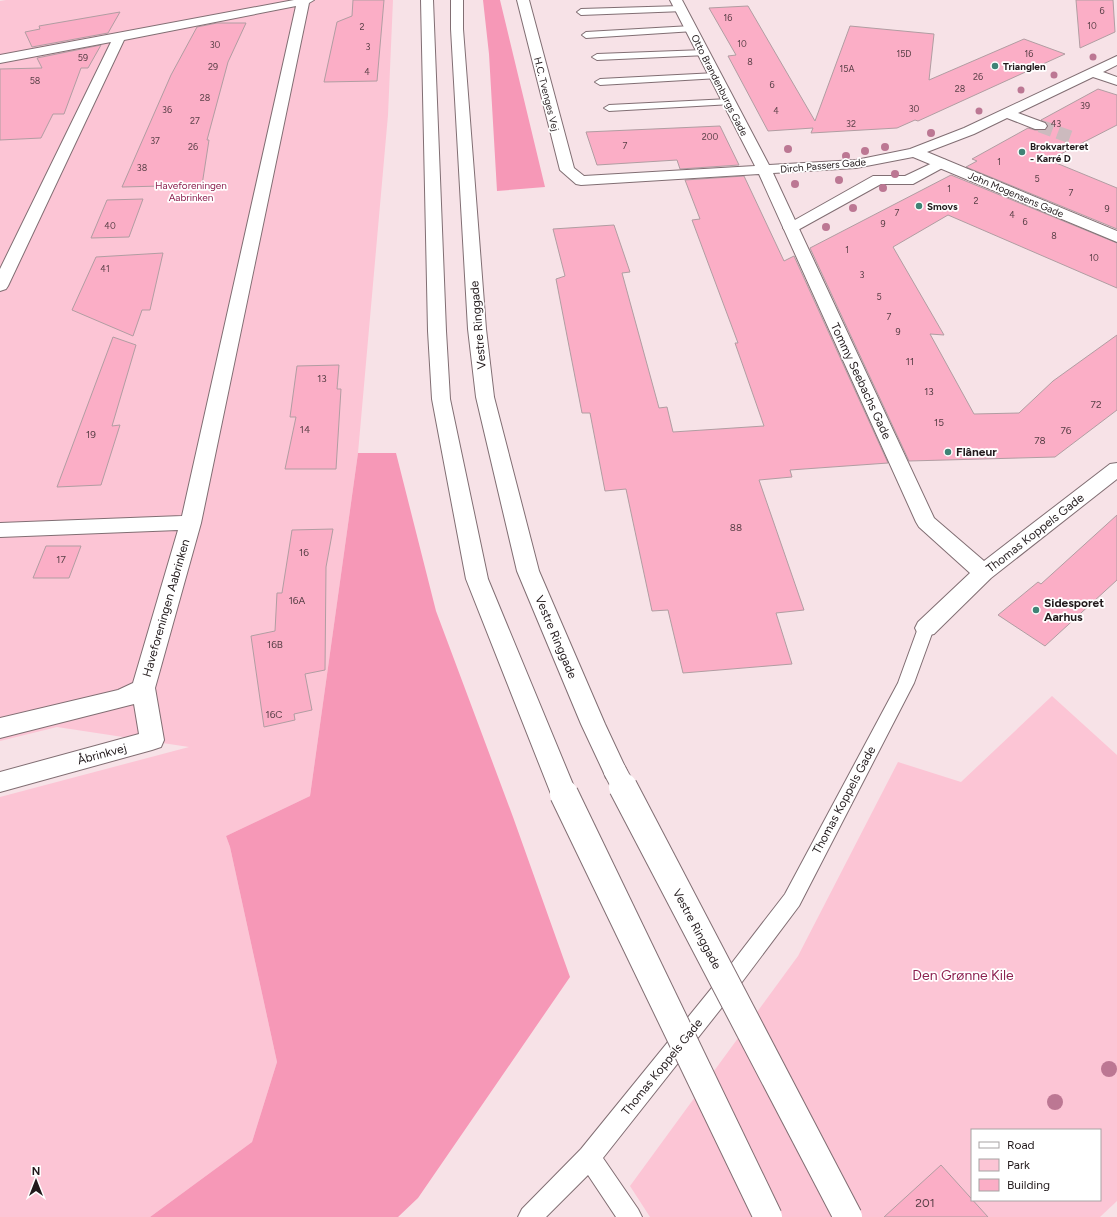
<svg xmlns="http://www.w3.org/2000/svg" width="1117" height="1217" viewBox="0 0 1117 1217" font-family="Figtree,sans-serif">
<rect width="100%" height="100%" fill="#f7e2e7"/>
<g fill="#fcc5d5" fill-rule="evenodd">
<path d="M6 0H393L388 115 358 453 310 796 226 836 230 847 277 1062 252 1142 150 1217H0V797L189 747 57 727 0 741V1Z"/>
<path d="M1052 696 1117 755V1201L1100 1217H650L630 1186 798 956 898 762 961 782ZM972 1130H1100V1200H972Z"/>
</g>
<g fill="#f698b7">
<path d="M483 0H500L545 187 497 191 489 54Z"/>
<path d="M358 453H396L436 611 513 817 570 977 418 1198 398 1217H150L252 1142 277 1062 230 847 226 836 310 796Z"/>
</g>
<g fill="#fbaec6" stroke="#b19da2">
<path d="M353 0H384L377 81 324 82 337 22 352 16Z"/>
<path d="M1076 0H1113L1115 32 1080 48Z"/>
<path d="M748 6 815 121 850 26 934 34 929 80 1024 39 1065 54 918 121 915 120 897 128 811 133 813 128 768 131 728 56 736 55 709 8Z"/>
<path d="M120 12 108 33 32 47 25 32 40 29 39 26Z"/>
<path d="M217 23H246L228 62 207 140H209L202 185 122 187 171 75 197 27Z"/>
<path d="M101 45 88 68H81L64 114H53L41 138 0 140V69L42 68 37 58Z"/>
<path d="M1098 89 1117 95V125L1049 160 1117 188V229L966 167 977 161 972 159 1028 128 1035 130H1046L1048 125 1041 120Z"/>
<path d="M720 126 739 165 680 169 677 160 597 165 586 132Z"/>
<path d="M951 175 1117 243V288L948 215 893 247 944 335 930 334 974 414 1019 413 1053 381 1117 335V410L1055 457 909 461 810 248Z"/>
<path d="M744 176 784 261 794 256 888 463 790 470 792 477 759 480 804 610 776 613 792 664 683 673 668 610 652 611 626 489 605 491 590 413H582L556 279 565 276 553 229 614 225 630 272 622 273 659 408 667 407 673 432 764 426 735 343H738L692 220 700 219 685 180Z"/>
<path d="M143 199 129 237 91 238 107 200Z"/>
<path d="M163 253 150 310H142L133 336 72 310 96 257Z"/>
<path d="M113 337 136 345 112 426 120 425 101 485 57 487Z"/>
<path d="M339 365 337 389H341L336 469H285L296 417H290L297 366Z"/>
<path d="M1117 515V580L1045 646 998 615 1038 582 1041 584Z"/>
<path d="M333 529 326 567 325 670 305 674 312 710 294 714 295 720 264 727 251 636 275 631 277 593H282L292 530Z"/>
<path d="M46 546H81L69 578H33Z"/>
<path d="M941 1165 988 1217H884Z"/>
</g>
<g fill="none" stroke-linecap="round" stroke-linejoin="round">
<path stroke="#ccbabe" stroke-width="13" stroke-dasharray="13 6" stroke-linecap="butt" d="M1040 126 1073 138"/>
<defs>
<g id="service">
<path d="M681 6 685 9 684 11 581 15 577 12 581 9Z"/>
<path d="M691 26 694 27V31L586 38 582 35 586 32Z"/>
<path d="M704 50 707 51V55L597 60 592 57 597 54Z"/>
<path d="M716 73 719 74V78L600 85 595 82 600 79Z"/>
<path d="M729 99 732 100 734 102 732 104 609 111 604 108 609 105Z"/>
<path d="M926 622 932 624 934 628 914 683 799 906 742 982 603 1158 638 1209 642 1217H616L588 1175 546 1217H518L522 1209 581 1149 728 968 785 894 898 683 918 628 920 624Z"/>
</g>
<path id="pedestrian" d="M941 159 946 160 948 163 946 166 913 184H881L796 231H786L783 228 786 225 873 176H905Z"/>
<g id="minor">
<path d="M294 0H314L309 3 201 523 155 688 164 740 161 747 152 750 0 792V772L139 734 134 704 0 738V718L118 690 133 683 178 530 0 537V523L182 516 296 6 124 40 8 286 6 289 0 291V269L111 42 0 63V55Z"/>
<path d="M517 0H529L574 168 584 176 755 166 670 0H682L769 165 856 160 910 149 964 128 1117 56V65L1103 72 1117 77V85L1093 77 1018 113 1045 123 1047 126 1045 129H1035L1007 118 974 134 927 152 1117 231V242L913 157 856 168 773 173 934 518 984 561 1110 464 1117 463V479L991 578 934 634 926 636 918 634 915 628 918 622 970 573 919 527 916 522 759 174 581 185 576 184 560 170Z"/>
</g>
<g id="secondary">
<path d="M421 0H433L446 331 450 399 488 579 577 794 573 801 564 805 555 801 551 794 466 579 432 399 428 331Z"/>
<path d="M451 0H463V29L486 329 494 397 539 571 605 724 627 771 624 778 615 781 606 778 603 771 581 724 517 571 476 397 468 329 451 29Z"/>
</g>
</defs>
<use href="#service" stroke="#816e73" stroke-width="2"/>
<use href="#pedestrian" stroke="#816e73" stroke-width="2"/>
<use href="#minor" stroke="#816e73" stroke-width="2"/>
<use href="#secondary" stroke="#816e73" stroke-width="2"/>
<use href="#service" fill="#fff" fill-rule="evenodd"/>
<use href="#pedestrian" fill="#fff" fill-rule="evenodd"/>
<use href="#minor" fill="#fff" fill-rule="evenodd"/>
<use href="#secondary" fill="#fff" fill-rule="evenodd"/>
<defs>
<path id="secondary-bridge-far1" d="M615 771 624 788"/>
<g id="secondary-bridge">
<path d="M623 787 848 1217"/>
<path d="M564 794 768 1217"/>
</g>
</defs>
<use href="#secondary-bridge-far1" stroke="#816e73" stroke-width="24" stroke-linecap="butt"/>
<use href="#secondary-bridge" stroke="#816e73" stroke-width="30" stroke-linecap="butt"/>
<use href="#secondary-bridge-far1" stroke="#fff" stroke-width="22"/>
<use href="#secondary-bridge" stroke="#fff" stroke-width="28"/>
</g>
<g fill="#bc7793">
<circle cx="1093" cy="57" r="3.5"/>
<circle cx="1054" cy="75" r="3.5"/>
<circle cx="1021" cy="90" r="3.5"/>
<circle cx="979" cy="111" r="3.5"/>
<circle cx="931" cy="133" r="4"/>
<circle cx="885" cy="147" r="4"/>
<circle cx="788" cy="149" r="4"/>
<circle cx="865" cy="151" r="4"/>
<circle cx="846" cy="156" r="4"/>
<circle cx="895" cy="174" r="4"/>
<circle cx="839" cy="180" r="4"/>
<circle cx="795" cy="184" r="4"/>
<circle cx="883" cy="188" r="4"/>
<circle cx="853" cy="208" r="4"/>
<circle cx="826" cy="227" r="4"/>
<circle cx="1109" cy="1069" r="8"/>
<circle cx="1055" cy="1102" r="8"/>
</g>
<g fill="#408376" stroke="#fff" stroke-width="1.5">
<circle cx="995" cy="66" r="4"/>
<circle cx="1022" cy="152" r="4"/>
<circle cx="919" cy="206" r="4"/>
<circle cx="948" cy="452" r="4"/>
<circle cx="1036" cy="610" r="4"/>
</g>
<g text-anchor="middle" stroke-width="3.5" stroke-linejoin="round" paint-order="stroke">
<g font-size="9" fill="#583f46">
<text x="1102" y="14">6</text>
<text x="728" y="21">16</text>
<text x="1092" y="29">10</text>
<text x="362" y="30">2</text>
<text x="742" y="47">10</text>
<text x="215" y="48">30</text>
<text x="368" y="50">3</text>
<text x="904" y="57">15D</text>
<text x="1029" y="57">16</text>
<text x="83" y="61">59</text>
<text x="750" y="65">8</text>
<text x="213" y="70">29</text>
<text x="847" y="72">15A</text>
<text x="367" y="75">4</text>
<text x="978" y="80">26</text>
<text x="35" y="84">58</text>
<text x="772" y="88">6</text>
<text x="960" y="92">28</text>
<text x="205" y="101">28</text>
<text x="1085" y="109">39</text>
<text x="914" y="112">30</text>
<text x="167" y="113">36</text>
<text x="776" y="114">4</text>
<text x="195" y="124">27</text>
<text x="851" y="127">32</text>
<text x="1056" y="127">43</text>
<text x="710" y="140">200</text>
<text x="155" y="144">37</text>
<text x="625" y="149">7</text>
<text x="193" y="150">26</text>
<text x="999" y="165">1</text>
<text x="142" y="171">38</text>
<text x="1037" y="182">5</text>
<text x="949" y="192">1</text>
<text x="1071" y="196">7</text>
<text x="976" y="204">2</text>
<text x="1107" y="212">9</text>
<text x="897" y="216">7</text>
<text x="1012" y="218">4</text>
<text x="1025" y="225">6</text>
<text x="883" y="227">9</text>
<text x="110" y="229">40</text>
<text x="1054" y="239">8</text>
<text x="847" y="253">1</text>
<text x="1094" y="261">10</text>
<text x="105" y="272">41</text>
<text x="862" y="278">3</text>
<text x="879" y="300">5</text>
<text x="889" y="320">7</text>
<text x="898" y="335">9</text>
</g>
<g font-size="10" font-weight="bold" fill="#221a1c" stroke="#fff" text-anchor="start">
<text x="1003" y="70">Trianglen</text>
<text x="1030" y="150">Brokvarteret<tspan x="1030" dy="12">- Karré D</tspan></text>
<text x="927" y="210">Smovs</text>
</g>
<g font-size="10" fill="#221a1c" stroke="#fff">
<text transform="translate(720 85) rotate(63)" y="4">Otto Brandenburgs Gade</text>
<text transform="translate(547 94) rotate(76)" y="4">H.C. Tvenges Vej</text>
<text transform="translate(823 165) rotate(-5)" y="4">Dirch Passers Gade</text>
<text transform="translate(1016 194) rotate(23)" y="4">John Mogensens Gade</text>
</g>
<g font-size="10" fill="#8c204f" stroke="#fff">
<text x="191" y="189">Haveforeningen<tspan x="191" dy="12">Aabrinken</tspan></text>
</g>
<g font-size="10" fill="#583f46">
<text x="910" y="365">11</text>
<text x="322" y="382">13</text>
<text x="929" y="395">13</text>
<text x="1096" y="408">72</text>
<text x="939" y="426">15</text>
<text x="305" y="433">14</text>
<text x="1066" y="434">76</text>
<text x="91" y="438">19</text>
<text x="1040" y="444">78</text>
<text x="736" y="531">88</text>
<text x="304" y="556">16</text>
<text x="61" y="563">17</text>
<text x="297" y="604">16A</text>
<text x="275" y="648">16B</text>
<text x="274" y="718">16C</text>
</g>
<g font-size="12" fill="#221a1c" stroke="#fff">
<text transform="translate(478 325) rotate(-95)" y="4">Vestre Ringgade</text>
<text transform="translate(861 381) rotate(65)" y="4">Tommy Seebachs Gade</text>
<text transform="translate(1035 533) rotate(-38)" y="4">Thomas Koppels Gade</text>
<text transform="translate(166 608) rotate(-74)" y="4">Haveforeningen Aabrinken</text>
<text transform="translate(556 637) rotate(67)" y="4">Vestre Ringgade</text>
<text transform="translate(102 754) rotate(-15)" y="4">Åbrinkvej</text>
<text transform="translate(844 800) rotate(-62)" y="4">Thomas Koppels Gade</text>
<text transform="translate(697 929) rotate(62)" y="4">Vestre Ringgade</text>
<text transform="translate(662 1067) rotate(-51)" y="4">Thomas Koppels Gade</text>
</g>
<g font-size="12" font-weight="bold" fill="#221a1c" stroke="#fff" text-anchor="start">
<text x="956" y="456">Flâneur</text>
<text x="1044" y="607">Sidesporet<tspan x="1044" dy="14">Aarhus</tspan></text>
</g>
<g font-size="12" fill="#583f46">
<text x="925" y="1207">201</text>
</g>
<g font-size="14" fill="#8c204f" stroke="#fff">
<text x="963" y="980">Den Grønne Kile</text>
</g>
</g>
<rect x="971" y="1129" width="130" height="72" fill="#ffffff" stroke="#a7a3a4"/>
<rect x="979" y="1142" width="20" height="6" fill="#ffffff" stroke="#a7a3a4"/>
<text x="1007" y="1149" font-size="12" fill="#221a1c">Road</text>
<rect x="979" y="1159" width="20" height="12" fill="#fcc5d5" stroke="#a7a3a4"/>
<text x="1007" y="1169" font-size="12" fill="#221a1c">Park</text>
<rect x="979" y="1179" width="20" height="12" fill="#fbaec6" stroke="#a7a3a4"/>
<text x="1007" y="1189" font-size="12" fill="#221a1c">Building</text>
<g transform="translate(36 1181)" stroke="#ffffff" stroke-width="3" paint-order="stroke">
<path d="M0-3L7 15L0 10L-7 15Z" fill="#221a1c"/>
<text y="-6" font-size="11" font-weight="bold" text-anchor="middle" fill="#221a1c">N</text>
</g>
</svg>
